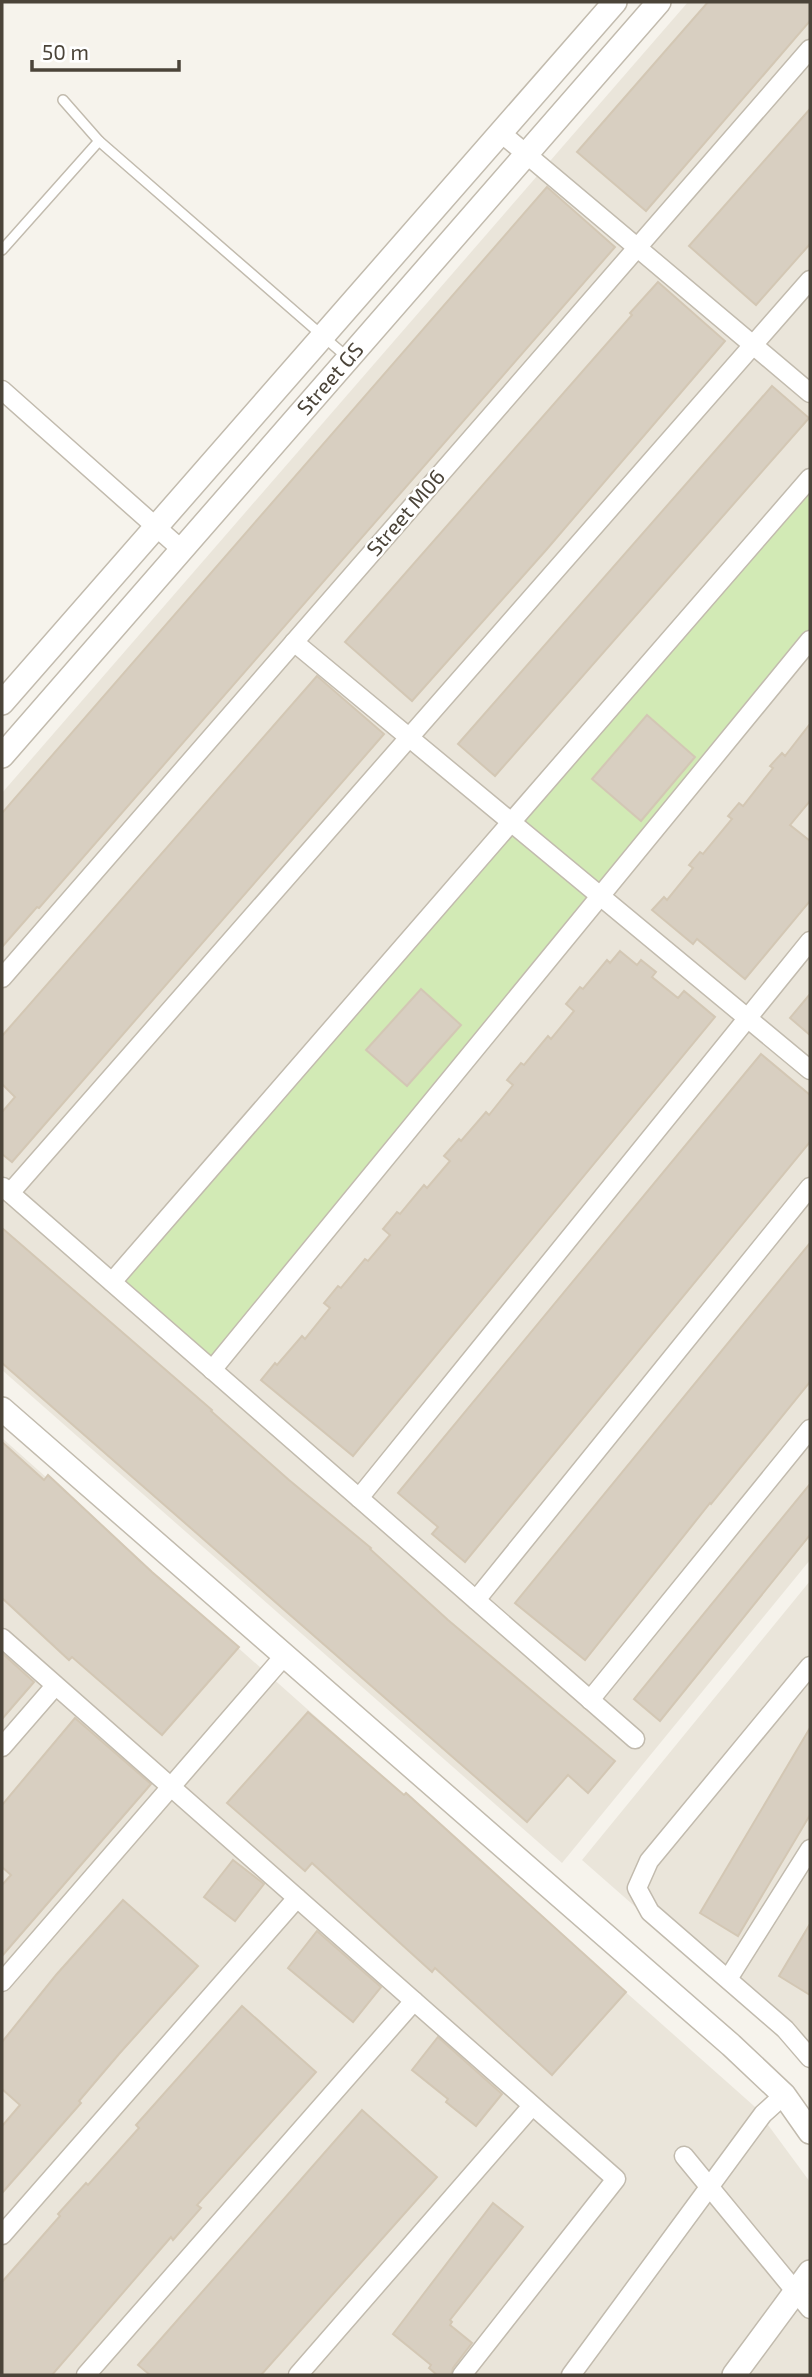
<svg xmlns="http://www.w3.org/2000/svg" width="812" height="2377" viewBox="0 0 812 2377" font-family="'Exo 2',sans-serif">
<rect width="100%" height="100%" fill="#f6f3ec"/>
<g fill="#eae5da">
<path d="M688 2H810V1560L562 1863 2 1370V793Z"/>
<path d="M2 1438 754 2106 810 2182V2375H2Z"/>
<path d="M810 1581V2070L779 2033 582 1860Z"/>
</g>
<path fill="#d2eab5" d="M810 478V640L212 1370 112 1282Z"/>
<g fill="#d8cfc1" stroke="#d3c7b4" stroke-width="2">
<path d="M708 2H810V21L646 211 577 152Z"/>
<path d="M810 109V244L756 305 689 246Z"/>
<path d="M547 187 615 247 39 908 37 907 2 947V813Z"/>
<path d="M658 282 725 341 547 549 412 701 345 642 632 315 630 313Z"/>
<path d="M772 386 809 418 495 776 458 744Z"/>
<path d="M317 676 384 734 12 1162 2 1154V1112L15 1097 2 1084V1036Z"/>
<path d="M647 715 695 757 641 821 592 779Z"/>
<path d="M810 724V801L790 825 810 841V901L745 979 697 939 693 944 652 910 664 897 667 900 693 868 689 865 700 852 703 854 732 819 728 816 739 803 743 806 773 768 770 766 782 753 785 756Z"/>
<path d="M620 951 637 965 641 960 656 972 652 977 678 998 684 991 715 1017 353 1456 261 1380 275 1363 277 1365 302 1336 305 1339 330 1308 324 1303 338 1286 341 1288 365 1259 368 1261 390 1235 383 1229 397 1212 400 1214 424 1185 427 1188 450 1161 444 1156 459 1139 461 1141 486 1112 489 1115 513 1085 507 1080 521 1063 524 1065 548 1036 551 1039 574 1011 566 1004 580 987 583 989 607 960 610 963Z"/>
<path d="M421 989 461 1025 407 1086 366 1050Z"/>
<path d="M810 994V1035L790 1018Z"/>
<path d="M761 1054 810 1095V1142L465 1562 432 1534 438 1527 398 1493Z"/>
<path d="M2 1228 212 1410 211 1411 289 1480 371 1548 370 1549 448 1620 615 1761 588 1793 568 1775 527 1822 2 1363Z"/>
<path d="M810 1243V1382L711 1504 710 1503 585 1660 515 1603Z"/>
<path d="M2 1442 44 1480 48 1475 152 1572 239 1647 162 1735 72 1657 69 1660 2 1598Z"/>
<path d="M810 1484V1535L660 1721 634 1699Z"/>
<path d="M2 1653 34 1682 2 1719Z"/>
<path d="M308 1712 404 1795 406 1793 626 1992 552 2075 435 1968 432 1972 312 1863 305 1871 227 1803Z"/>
<path d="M75 1718 151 1784 2 1956V1885L11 1875 2 1867V1805Z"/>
<path d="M810 1728V1815L738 1936 700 1913Z"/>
<path d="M233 1860 264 1884 235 1921 204 1897Z"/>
<path d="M123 1900 198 1966 119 2054 79 2101 81 2103 2 2193V2126L20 2105 2 2089V2042L56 1975Z"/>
<path d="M810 1924V1995L779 1976Z"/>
<path d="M317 1931 381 1987 353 2022 288 1968Z"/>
<path d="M242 2006 316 2072 197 2205 201 2208 173 2240 171 2237 52 2375H2V2282L60 2216 58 2214 86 2183 88 2185 139 2128 136 2125Z"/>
<path d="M438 2037 502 2094 476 2126 446 2102 448 2099 412 2070Z"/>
<path d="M362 2110 437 2177 261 2375H150L138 2365Z"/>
<path d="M493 2203 523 2227 450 2320 452 2322 450 2325 472 2343 453 2368 451 2375H437L429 2368 431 2365 393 2334Z"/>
</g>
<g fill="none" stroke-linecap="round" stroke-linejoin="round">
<defs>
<g id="service">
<path d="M99 141 348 358"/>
<path d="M2 250 99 141 63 100"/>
</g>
<g id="minor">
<path d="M500 132 810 393"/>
<path d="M2 390 182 550"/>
<path d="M294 642 810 1070"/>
<path d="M2 978 810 49"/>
<path d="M3 1187 635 1739"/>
<path d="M10 1193 810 280"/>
<path d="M112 1282 810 478"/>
<path d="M212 1370 810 640"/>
<path d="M359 1498 810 941"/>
<path d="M476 1600 810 1187"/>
<path d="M2 1638 616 2179 462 2375"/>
<path d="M810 1666 649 1861 637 1888 650 1912 785 2029 810 2058"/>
<path d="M590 1700 810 1429"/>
<path d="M2 1747 55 1686"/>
<path d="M728 1979 810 1849"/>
<path d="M2 1982 285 1655"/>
<path d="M684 2156 810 2309"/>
<path d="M2 2235 297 1898"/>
<path d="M86 2375 414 2001"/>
<path d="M298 2375 532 2106"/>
<path d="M571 2375 763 2114 784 2095"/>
</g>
<g id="tertiary">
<path d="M2 703 615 2"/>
<path id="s1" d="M2 756 659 2"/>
<path d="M2 1409 731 2045 784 2095 810 2132"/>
<path d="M734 2375 810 2272"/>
</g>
</defs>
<use href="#service" stroke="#c2bbae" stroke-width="12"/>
<use href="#minor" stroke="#c2bbae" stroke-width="21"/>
<use href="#tertiary" stroke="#c2bbae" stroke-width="26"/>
<use href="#service" stroke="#fff" stroke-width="9"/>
<use href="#minor" stroke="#fff" stroke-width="18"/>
<use href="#tertiary" stroke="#fff" stroke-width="23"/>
</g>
<g text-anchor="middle" stroke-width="5" stroke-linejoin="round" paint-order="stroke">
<g font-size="21" fill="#4b4439" stroke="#fff">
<text dy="7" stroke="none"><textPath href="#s1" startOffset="500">Street GS</textPath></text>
<text transform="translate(406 513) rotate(-49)" y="7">Street M06</text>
</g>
</g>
<rect width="812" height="2377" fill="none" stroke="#4b4439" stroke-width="7"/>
<path d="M32 60v10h147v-10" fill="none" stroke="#4b4439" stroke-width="3.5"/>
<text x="42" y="60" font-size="21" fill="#4b4439" stroke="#ffffff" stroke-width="5" paint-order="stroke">50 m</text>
</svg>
